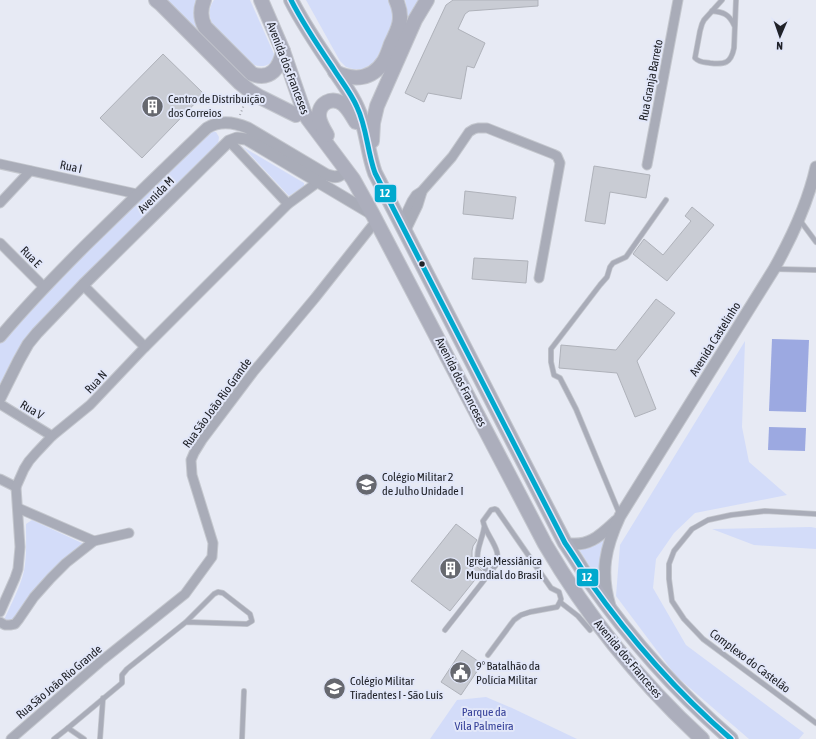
<svg xmlns="http://www.w3.org/2000/svg" width="816" height="739" viewBox="0 0 816 739" font-family="'Asap Condensed',sans-serif">
<rect width="100%" height="100%" fill="#e7eaf4"/>
<g fill="#d3dcf9">
<path d="M165 0H200V31Z"/>
<path d="M214 0H250L274 54C274 65 263 68 254 65L215 29C209 19 207 10 214 0Z"/>
<path d="M306 0H391L395 9 393 26 374 63 362 69H353L346 67 340 61Z"/>
<path d="M405 0H421L406 23 407 10Z"/>
<path d="M211 131 216 132 219 137 218 145 26 338 15 354 0 384V343L22 316 207 133Z"/>
<path d="M243 147 304 183V186L289 196Z"/>
<path d="M745 341 742 427 749 462 787 495 695 513 674 533 656 559 653 588 686 645 804 733 799 739H749L676 676 616 596 620 545Z"/>
<path d="M32 520 84 544C68 556 54 566 42 582 31 594 24 611 11 621L4 620C11 604 20 588 24 571 27 556 26 540 26 524Z"/>
<path d="M811 527 816 528V549L754 545 712 529Z"/>
<path d="M606 536 601 581H599L580 551 581 549Z"/>
<path d="M486 697 512 708 577 739H430L457 700Z"/>
</g>
<g fill="#9ca9e1">
<path d="M772 339 809 340 806 412 769 411Z"/>
<path d="M769 427 806 428 805 451 768 450Z"/>
</g>
<g fill="#c9ccd4" stroke="#afb2ba">
<path d="M453 0H538V6L469 11 465 14 458 29 485 43 474 68 467 66 461 99 428 93 424 102 405 93 446 5Z"/>
<path d="M163 54 204 94 142 158 100 118Z"/>
<path d="M594 166 650 175 646 198 610 192 605 224 585 221Z"/>
<path d="M465 191 516 197 513 219 463 214Z"/>
<path d="M692 207 714 225 667 281 633 254 644 239 663 255 691 221 685 216Z"/>
<path d="M474 258 528 261 526 283 472 279Z"/>
<path d="M656 299 675 313 637 361 656 409 635 417 617 373 559 368 561 345 616 350Z"/>
<path d="M456 524 477 540 473 546 472 551V559L475 565 482 571 450 611 411 581Z"/>
<path d="M462 650 482 664 461 695 441 682Z"/>
</g>
<g fill="none" stroke-linecap="round" stroke-linejoin="round">
<defs>
<g id="service">
<path d="M722 0 704 20 702 24 700 31 695 58C700 63 704 62 710 63 725 65 731 63 734 48L736 0"/>
<path d="M712 11C723 12 729 14 734 25"/>
<path d="M799 219 816 242"/>
<path d="M775 269 816 270"/>
<path d="M816 514 765 511 731 515 708 520 692 529 674 551 669 564V579L672 601 684 619 703 639 816 723"/>
<path d="M620 515 576 409 560 378 554 375 551 362V349L600 285 607 277 610 267 613 263 626 257 666 200"/>
<path d="M484 528C483 537 475 552 478 560 480 565 486 569 489 573"/>
<path d="M560 602 578 616 590 630"/>
<path d="M445 630 496 565C497 561 498 556 497 552 494 541 485 532 483 521L491 510 495 509 497 510 551 588 559 592 561 599 560 602 557 607 530 612 521 615 514 620 488 655"/>
<path d="M68 728 122 683V675L127 669 186 622 214 594 218 592 223 593 250 614 252 621 247 624 186 622"/>
<path d="M54 739 68 728 84 739"/>
<path d="M100 739 103 698"/>
<path d="M242 739 244 691"/>
</g>
<g id="minor">
<path d="M229 141 288 204"/>
<path d="M0 164 137 194"/>
<path d="M647 165 678 0"/>
<path d="M0 203 30 171"/>
<path d="M401 224 412 201 416 195 422 191 452 157 469 132 474 129 478 128H487L553 154 557 156 560 163 539 278"/>
<path d="M405 232 418 205 422 192"/>
<path d="M0 243 44 287"/>
<path d="M83 285 145 347"/>
<path d="M0 404 52 436"/>
<path d="M0 479 16 487"/>
<path d="M18 508 94 541"/>
<path d="M0 612 15 578 18 569 20 547 16 487 24 469 29 461 36 453 52 436 90 405 145 347 288 204 318 182"/>
<path d="M0 622 5 625H10L15 624 19 619 34 597 51 578 66 563 94 541 129 533"/>
<path d="M11 739 100 662 185 594 212 557 213 543 192 475 191 460 194 453 202 440 254 371 315 298 376 221"/>
</g>
<g id="tertiary">
<path d="M0 337C27 305 56 275 86 245 126 206 166 167 207 128 220 120 234 122 248 128L327 175C333 177 337 178 342 174"/>
<path d="M0 398 19 360 28 344 37 333 83 285 229 141 237 138 246 139 372 214"/>
<path d="M565 543C588 548 600 536 616 521"/>
<path d="M610 606C600 572 605 548 620 516L774 269C792 237 808 203 816 167"/>
</g>
<g id="primary">
<path d="M156 0 161 4 240 83 250 91 260 97 296 115"/>
<path d="M204 0C200 10 200 18 205 27L252 74C271 81 280 67 283 51"/>
<path d="M261 0 283 51 304 112 308 119 353 179 373 215 545 544C587 616 640 682 702 739"/>
<path d="M291 0C303 24 318 46 333 68 341 81 351 93 357 107 367 128 367 151 375 173L565 543C574 556 582 569 590 582 631 640 678 693 731 739"/>
<path d="M335 72C354 81 372 80 384 61 387 56 389 50 391 44 399 28 404 18 396 0"/>
<path d="M327 135C324 130 320 124 319 117 318 103 332 96 343 104 349 109 352 116 356 122"/>
<path d="M372 141 373 123 377 106 415 20 427 0"/>
</g>
</defs>
<use href="#service" stroke="#c4c7ce" stroke-width="6"/>
<use href="#minor" stroke="#c4c7ce" stroke-width="11"/>
<use href="#tertiary" stroke="#c4c7ce" stroke-width="13"/>
<use href="#primary" stroke="#c4c7ce" stroke-width="16"/>
<path stroke="#a6a8b1" stroke-width="2" stroke-dasharray="1 3" stroke-linecap="butt" d="M240 115 245 102"/>
<use href="#service" stroke="#a9acb8" stroke-width="4.5"/>
<use href="#minor" stroke="#a9acb8" stroke-width="9"/>
<use href="#tertiary" stroke="#a9acb8" stroke-width="11"/>
<use href="#primary" stroke="#acaebc" stroke-width="14"/>
<defs>
<path id="bus-1" d="M291 0C303 24 318 46 333 68 341 81 351 93 357 107 367 128 367 151 375 173L565 543C574 556 582 569 590 582 631 640 678 693 731 739"/>
</defs>
<use href="#bus-1" stroke="#e2e7f9" stroke-width="8"/>
<use href="#bus-1" stroke="#00a9ce" stroke-width="5"/>
</g>
<defs>
<symbol id="building-disc" viewBox="-11 -11 22 22"><circle r="9.5" fill="#66686f" stroke="#e2e7f9"/><path d="M-4-6H4V6H1V3H-1V6H-4ZM-2.5-4.3h1.7v1.8h-1.7ZM.8-4.3h1.7v1.8H.8ZM-2.5-1h1.7V.8h-1.7ZM.8-1h1.7V.8H.8Z" fill="#fff"/></symbol>
<symbol id="school-disc" viewBox="-11 -11 22 22"><circle r="9.5" fill="#66686f" stroke="#e2e7f9"/><path d="M0-5L7-2L0 1L-7-2ZM-4 1L0 2.5L4 1V4Q0 6-4 4Z" fill="#fff"/></symbol>
<symbol id="civic-disc" viewBox="-11 -11 22 22"><circle r="9.5" fill="#66686f" stroke="#e2e7f9"/><path d="M-.6-6.5H3V-4.5H.6V-3L4-1V1h2V6H-6V1h2V-1L-.6-3ZM-1.2 2.5V6h2.4V2.5Z" fill="#fff"/></symbol>
</defs>
<g fill-rule="evenodd">
<use href="#building-disc" x="140" y="94" width="25" height="25"/>
<use href="#school-disc" x="354" y="472" width="25" height="25"/>
<use href="#building-disc" x="438" y="556" width="25" height="25"/>
<use href="#civic-disc" x="448" y="660" width="25" height="25"/>
<use href="#school-disc" x="322" y="676" width="25" height="25"/>
</g>
<circle fill="#202228" stroke="#e2e7f9" stroke-width="1.5" cx="422" cy="264" r="3.5"/>
<g text-anchor="middle" stroke-width="4" stroke-linejoin="round" paint-order="stroke">
<g font-size="12" fill="#202228" stroke="#e2e7f9">
<text transform="translate(288 68) rotate(69)" y="4">Avenida dos Franceses</text>
<text transform="translate(651 80) rotate(-79)" y="4">Rua Granja Barreto</text>
<text transform="translate(71 167) rotate(12)" y="4">Rua I</text>
<text transform="translate(156 195) rotate(-45)" y="4">Avenida M</text>
<text transform="translate(31 257) rotate(45)" y="4">Rua E</text>
<text transform="translate(715 339) rotate(-58)" y="4">Avenida Castelinho</text>
<text transform="translate(96 382) rotate(-47)" y="4">Rua N</text>
<text transform="translate(461 382) rotate(63)" y="4">Avenida dos Franceses</text>
<text transform="translate(217 403) rotate(-54)" y="4">Rua São João Rio Grande</text>
<text transform="translate(32 410) rotate(31)" y="4">Rua V</text>
<text transform="translate(628 659) rotate(50)" y="4">Avenida dos Franceses</text>
<text transform="translate(750 661) rotate(37)" y="4">Complexo do Castelão</text>
<text transform="translate(59 682) rotate(-40)" y="4">Rua São João Rio Grande</text>
</g>
<g font-size="12" fill="#202228" stroke="#e2e7f9" text-anchor="start">
<text x="168" y="103">Centro de Distribuição<tspan x="168" dy="14">dos Correios</tspan></text>
<text x="382" y="481">Colégio Militar 2<tspan x="382" dy="14">de Julho Unidade I</tspan></text>
<text x="466" y="565">Igreja Messiânica<tspan x="466" dy="14">Mundial do Brasil</tspan></text>
<text x="476" y="670">9º Batalhão da<tspan x="476" dy="14">Polícia Militar</tspan></text>
<text x="350" y="685">Colégio Militar<tspan x="350" dy="14">Tiradentes I - São Luís</tspan></text>
</g>
<g font-size="12" fill="#354099" stroke="#e2e7f9">
<text x="484" y="716">Parque da<tspan x="484" dy="14">Vila Palmeira</tspan></text>
</g>
</g>
<g stroke="#e2e7f9" stroke-width="1.5">
<rect x="374" y="184" width="23" height="19" rx="4" fill="#00a9ce"/>
<rect x="576" y="568" width="23" height="19" rx="4" fill="#00a9ce"/>
</g>
<g font-size="11" text-anchor="middle" font-weight="bold" fill="#fff">
<text x="385" y="197">12</text>
<text x="587" y="581">12</text>
</g>
<g transform="translate(780 36) rotate(182)" stroke="#e2e7f9" stroke-width="3" paint-order="stroke">
<path d="M0-3L7 15L0 10L-7 15Z" fill="#202228"/>
<text y="-6" font-size="11" font-weight="bold" text-anchor="middle" fill="#202228">N</text>
</g>
</svg>
